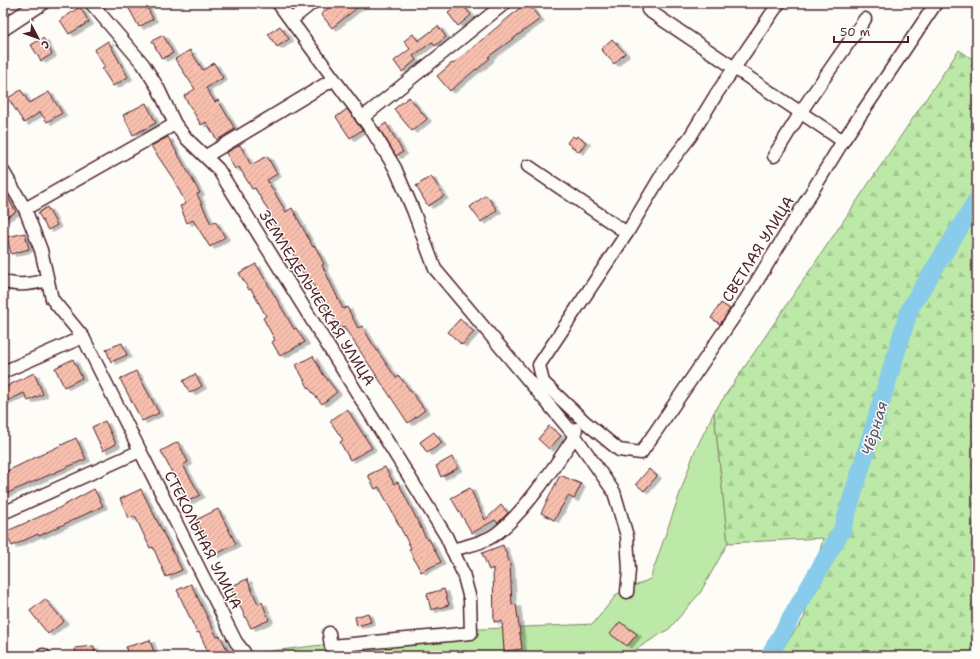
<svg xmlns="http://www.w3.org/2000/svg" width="980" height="659" viewBox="0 0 980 659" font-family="'Shantell Sans',sans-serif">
<defs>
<pattern id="forest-firs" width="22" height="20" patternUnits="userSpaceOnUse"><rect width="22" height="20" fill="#bce9a7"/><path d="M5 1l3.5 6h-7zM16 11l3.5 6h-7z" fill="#a3c790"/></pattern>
<pattern id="building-hatch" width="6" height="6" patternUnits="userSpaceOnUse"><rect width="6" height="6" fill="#f8bfae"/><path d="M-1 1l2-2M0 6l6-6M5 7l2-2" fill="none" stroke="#d6a496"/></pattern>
<filter id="shadow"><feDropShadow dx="4.5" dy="2.5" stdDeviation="0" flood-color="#0004"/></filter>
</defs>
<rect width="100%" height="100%" fill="#fdfcf7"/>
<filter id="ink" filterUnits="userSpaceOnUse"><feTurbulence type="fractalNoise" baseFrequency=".025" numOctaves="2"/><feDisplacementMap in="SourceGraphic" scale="8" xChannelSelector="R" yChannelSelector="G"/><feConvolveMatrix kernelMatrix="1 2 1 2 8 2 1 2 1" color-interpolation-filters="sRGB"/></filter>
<g filter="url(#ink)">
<path fill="#bce9a7" stroke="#838469" d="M714 412 728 543 700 593 669 629 625 656H231L461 628 481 629 593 624 617 594 650 579 694 453Z"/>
<path fill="url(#forest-firs)" stroke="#838469" d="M959 50 977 62V656H777L804 618 823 538 728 543 714 412Z"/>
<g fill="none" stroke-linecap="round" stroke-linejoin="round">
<path stroke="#89cbea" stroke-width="18" d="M769 656 842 530 910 308 977 200"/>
</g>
<g fill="url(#building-hatch)" stroke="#4a1f2b" filter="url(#shadow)">
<path d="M126 3H145L153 19 139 27Z"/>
<path d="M335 3H363L332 28 321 14Z"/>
<path d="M461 3 471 15 458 26 448 13Z"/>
<path d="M526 3H528L540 19 488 57 490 58 477 70 476 69 450 91 437 76 452 63 453 64Z"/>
<path d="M80 7 89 22 69 34 60 20Z"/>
<path d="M280 26 289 39 277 47 268 34Z"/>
<path d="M438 26 446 37 435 46 432 42 413 56 416 60 402 72 394 61 410 49 404 41 413 34 418 41Z"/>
<path d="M163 35 173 53 162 59 152 41Z"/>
<path d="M43 38 52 54 41 61 31 45Z"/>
<path d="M612 39 625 53 614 64 601 49Z"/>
<path d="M108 41 128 77 113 86 102 69 105 67 94 50Z"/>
<path d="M190 50 203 70 214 63 223 78 206 88 215 102 218 100 235 129 217 140 206 122 201 125 184 96 195 89 175 59Z"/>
<path d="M21 90 29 103 49 92 62 113 47 122 40 112 24 123 8 98Z"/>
<path d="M409 97 427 119 412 131 394 109Z"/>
<path d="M146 103 156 123 133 135 123 115Z"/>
<path d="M347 109 362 130 350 138 336 117Z"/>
<path d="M386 123 403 152 396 156 379 128Z"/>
<path d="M572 136 576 138 577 136 586 142 579 152 567 143Z"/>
<path d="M168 137 200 193 197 194 211 224 215 221 225 237 210 247 193 220 187 223 180 206 186 204 174 180 151 146Z"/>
<path d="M240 145 251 165 267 156 277 174 267 180 286 212 292 208 313 247 315 246 324 264 322 265 343 309 347 307 358 328 362 326 372 343 396 378 399 376 425 410 408 423 344 327 339 329 329 309 327 311 307 273 304 275 290 248H288L278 230 277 231 271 220 273 219 255 188 252 189 239 167 235 169 226 153Z"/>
<path d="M431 176 444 196 428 206 416 186Z"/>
<path d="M3 189 16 212 3 219Z"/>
<path d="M486 195 497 210 481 222 470 207Z"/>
<path d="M47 207 57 225 48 230 38 213Z"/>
<path d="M25 233 29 249 11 254 7 237Z"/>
<path d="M256 264 294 329 296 328 305 342 280 356 272 342 275 340 263 318 266 316 251 289 249 290 239 273Z"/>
<path d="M721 303 730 309 720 324 711 318Z"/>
<path d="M460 319 474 332 462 345 448 332Z"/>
<path d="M122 343 127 355 111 362 106 349Z"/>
<path d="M313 356 323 374 337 392 322 404 308 387 296 365Z"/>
<path d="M73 359 82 378 64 387 55 368Z"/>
<path d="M136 371 159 413 142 421 120 379Z"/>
<path d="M34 373 43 394 28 401 24 393 3 403V388Z"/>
<path d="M195 374 202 386 190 393 183 381Z"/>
<path d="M347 409 372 448 350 460 340 442 343 440 330 421Z"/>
<path d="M105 421 116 444 103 451 92 427Z"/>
<path d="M549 426 561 436 549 449 538 439Z"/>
<path d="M434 432 442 443 427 453 420 442Z"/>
<path d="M76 438 86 459 3 495V473Z"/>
<path d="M178 442 188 462 183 465 200 495 187 502 161 451Z"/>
<path d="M452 457 458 468 441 477 436 466Z"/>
<path d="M385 467 394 484 398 482 427 540 429 539 441 562 421 572 409 549 411 548 379 487 375 489 368 475Z"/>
<path d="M649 469 657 476 644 491 636 484Z"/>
<path d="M560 475 581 484 574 499 568 496 554 520 541 513Z"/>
<path d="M470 488 485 520 501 505 508 513 498 523 495 520 472 533 451 498Z"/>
<path d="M94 489 103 506 58 527 39 536 38 534 12 546 5 532 57 509Z"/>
<path d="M141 489 182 570 166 577 153 547 150 548 135 516 129 518 120 499Z"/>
<path d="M218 509 236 544 214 555 196 520Z"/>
<path d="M503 545 510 564 512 605 516 604 522 649 504 651 502 621 494 622 493 568 489 570 482 553Z"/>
<path d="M247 579 258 604 262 602 269 620 251 628 230 587Z"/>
<path d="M191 584 217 637 220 636 229 653 223 656H210L199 632 197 633 177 590Z"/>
<path d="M444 589 449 605 431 610 427 594Z"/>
<path d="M45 599 64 621 48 634 30 611Z"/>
<path d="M368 613 371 622 357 626 355 617Z"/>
<path d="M620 622 637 634 627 646 610 634Z"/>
<path d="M150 640 155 656H128L126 647Z"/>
<path d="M94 646 95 656H76L75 648Z"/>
</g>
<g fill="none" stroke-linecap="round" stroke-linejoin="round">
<defs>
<g id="minor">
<path d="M91 3 143 64 158 88 175 124 186 138 218 169 446 536 463 573 470 599 471 633 331 646 329 633"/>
<path d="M278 3 373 132 395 168 413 210 435 269 575 436 614 492 627 536 629 570 627 592"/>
<path d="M779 3 717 93 690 137 664 171 627 233 539 365 543 382 584 421 619 450 641 453 746 299 843 141 936 3"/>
<path d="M648 10 843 141"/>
<path d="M291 20 312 3"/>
<path d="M362 118 505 3"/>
<path d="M206 156 334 79"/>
<path d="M774 156 806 104 865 19"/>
<path d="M528 166 627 233"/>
<path d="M3 171 25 209 41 250 52 299 83 337 236 642 244 652 240 656"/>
<path d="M25 209 175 124"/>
<path d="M3 281C17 287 33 284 47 280"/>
<path d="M3 372 83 337"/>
<path d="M3 513 140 451"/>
<path d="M452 550C466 546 484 543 496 534 525 512 554 467 575 436L576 429"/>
<path d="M43 655 44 656"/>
</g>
<path id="major" d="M3 28 41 3"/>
</defs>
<use href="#minor" stroke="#4a1f2b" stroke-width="15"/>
<use href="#major" stroke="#4a1f2b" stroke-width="18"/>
<use href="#minor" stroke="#fdfcf7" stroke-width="12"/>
<use href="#major" stroke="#fdfcf7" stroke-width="15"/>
</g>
</g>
<g text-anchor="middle" stroke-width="3" stroke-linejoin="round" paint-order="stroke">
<g font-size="15" fill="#4a1f2b" stroke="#fdfcf7">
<text transform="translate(758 249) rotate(-58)" y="5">СВЕТЛАЯ УЛИЦА</text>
<text transform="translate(317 298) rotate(58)" y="5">ЗЕМЛЕДЕЛЬЧЕСКАЯ УЛИЦА</text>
<text transform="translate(203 540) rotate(63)" y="5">СТЕКОЛЬНАЯ УЛИЦА</text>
</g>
<g font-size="16" font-style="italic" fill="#5d5364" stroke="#fdfcf7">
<text transform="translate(874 428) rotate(-73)" y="6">Чёрная</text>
</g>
</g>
<rect width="980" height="659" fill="none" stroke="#fdfcf7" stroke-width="16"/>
<rect x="8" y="8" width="964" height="643" fill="none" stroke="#4a1f2b" stroke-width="1.5" filter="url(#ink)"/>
<g transform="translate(38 38) rotate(131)" stroke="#fdfcf7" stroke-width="3" paint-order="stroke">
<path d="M0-3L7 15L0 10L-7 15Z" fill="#4a1f2b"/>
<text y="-6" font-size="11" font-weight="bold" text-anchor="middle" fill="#4a1f2b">С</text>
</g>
<path d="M834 36v6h74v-6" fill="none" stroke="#4a1f2b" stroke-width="2"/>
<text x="840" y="36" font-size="12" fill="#4a1f2b" stroke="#fdfcf7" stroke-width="3" paint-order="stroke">50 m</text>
</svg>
